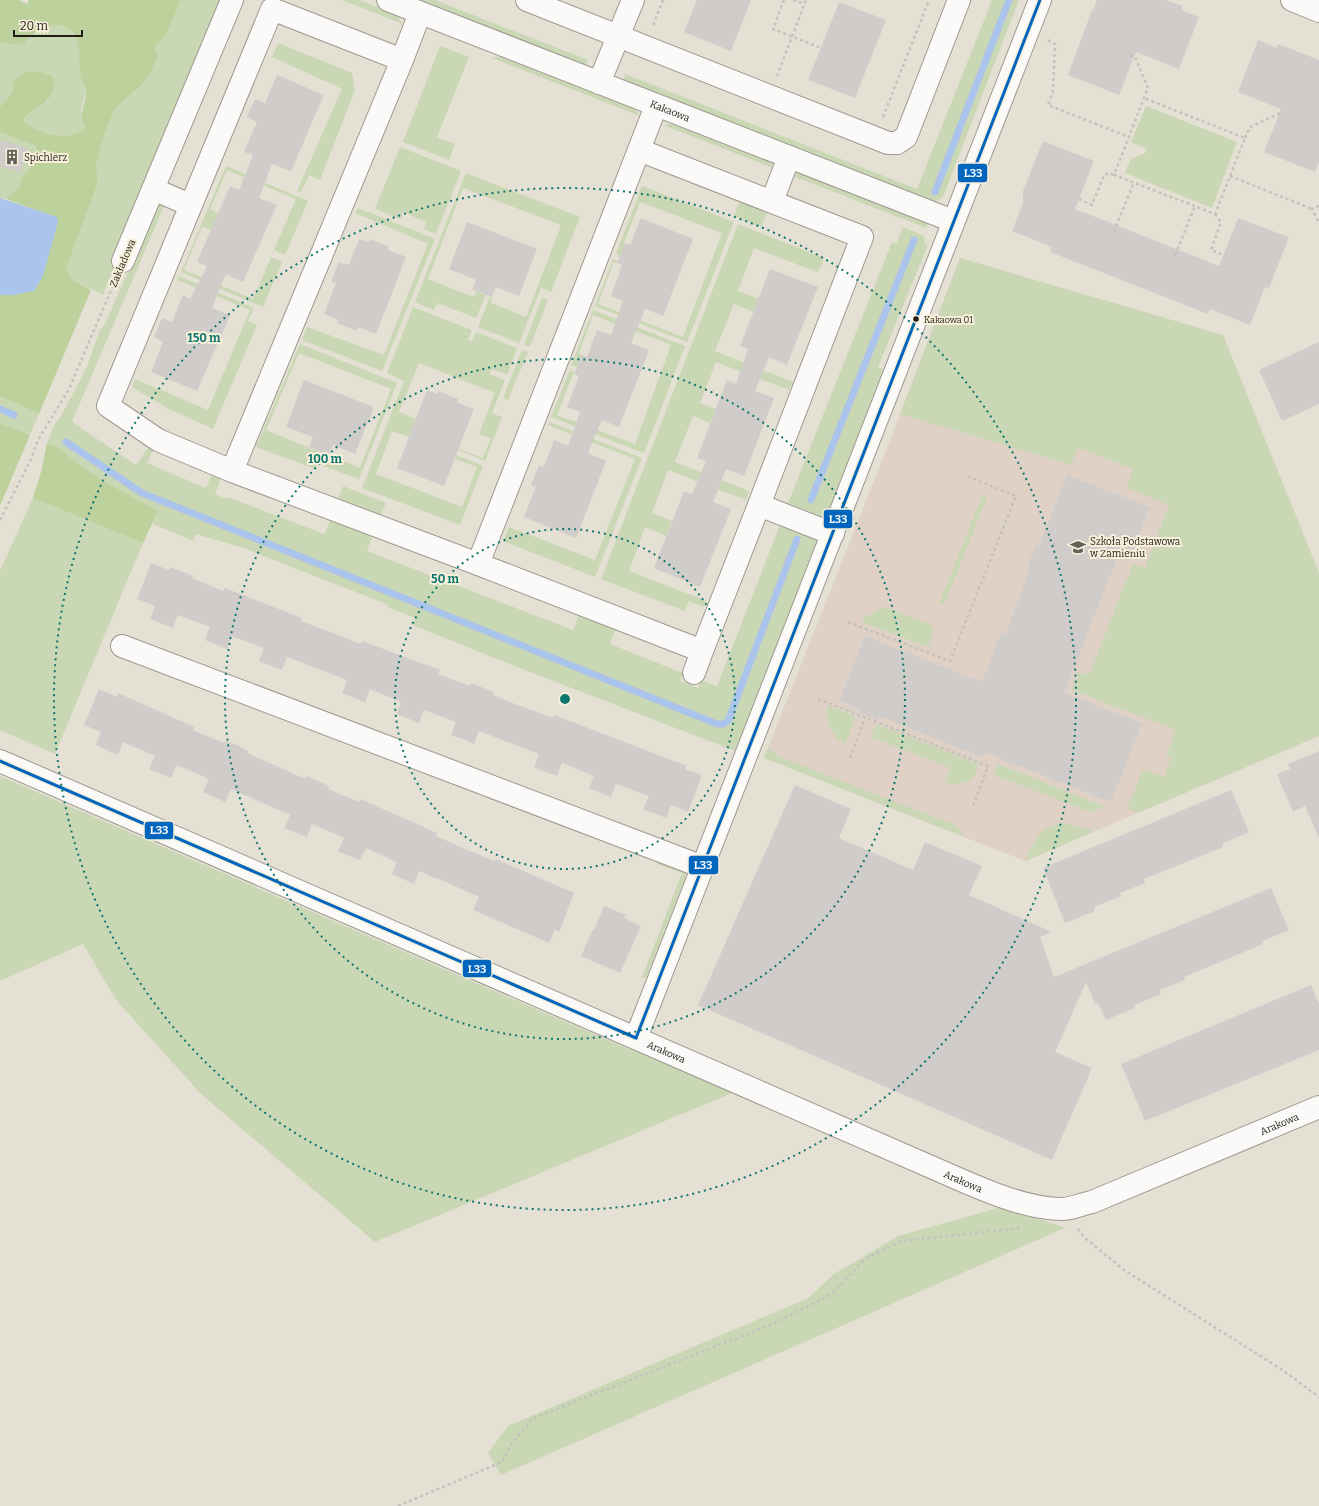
<svg xmlns="http://www.w3.org/2000/svg" width="1319" height="1506" viewBox="0 0 1319 1506" font-family="Bitter,serif">
<rect width="100%" height="100%" fill="#e5e0d4"/>
<path fill="#e0d1c7" d="M960 258 1223 335 1319 573V736L1025 861 764 758 887 448Z"/>
<g fill="#cad7b4">
<path d="M181 0H221L216 10 103 295 73 280 66 269 97 185 98 176 95 168 104 136 114 110 142 84 158 54 155 48 158 42 165 37Z"/>
<path d="M342 0H359L397 15 403 24Z"/>
<path d="M417 0H435L588 60 586 66Z"/>
<path d="M992 0H1019L943 197 935 202 623 80 625 74 917 189Z"/>
<path d="M56 24 68 28 77 39 80 55V73L86 90 81 112 87 127C67 143 45 135 25 123L24 118 27 115 49 100 14 82 12 93 0 107V42H26L45 27Z"/>
<path d="M278 43 352 73 355 90 320 180 309 175 301 192 297 191 342 89 272 57Z"/>
<path d="M440 46 469 57 437 137 455 144 449 160 403 142Z"/>
<path d="M501 56 632 106 640 116 492 58Z"/>
<path d="M1146 106 1237 142 1212 208 1125 173 1131 159 1145 153 1147 149 1131 142Z"/>
<path d="M670 124H676L767 160 772 164 773 168 663 125Z"/>
<path d="M0 132 37 145 30 168 22 177 19 187 6 199 0 198Z"/>
<path d="M400 147 461 171 436 234 424 229 426 222 403 212 400 219 375 209Z"/>
<path d="M226 166 308 201 285 255 274 250 296 199 227 170 210 209 218 213 211 230 202 227 184 270 253 299 271 257 282 262 263 307 181 272Z"/>
<path d="M466 173 580 217 551 292 541 288 519 343 478 327 490 296 492 297 491 303 526 317 561 225 463 188 428 279 474 297 476 291 486 295 476 318 437 303 434 310 415 302Z"/>
<path d="M797 174H802L928 223 926 228 793 176Z"/>
<path d="M642 186 734 222 687 342 595 306 613 259 618 261 617 263 614 262 598 304 683 337 722 233 640 202 624 242 625 243 620 256 616 254Z"/>
<path d="M167 199 72 422 136 465 150 445 154 447 147 463 206 488 213 472 222 476 215 494 227 499 228 497 324 534 331 518 373 535 367 551 573 630 579 614 616 628 610 644 683 673 680 681 698 688 701 680 717 686 780 525 817 540 748 720 735 750 730 749 494 658 413 625 415 618 388 607 389 605 243 548 196 534 193 541 153 524 158 511 107 483 70 458 62 449 47 443 54 425 61 416 87 367 99 332 106 322 124 280 130 271 159 202Z"/>
<path d="M740 201 768 212 761 227 734 216Z"/>
<path d="M358 208 435 239 382 371 302 340 307 327 384 355 428 244 355 213Z"/>
<path d="M738 224 824 258 820 268 817 272 754 248 738 291 759 299 754 312 734 304 715 351 793 382 789 390 716 362 700 403 716 409 710 423 693 416 675 462 749 491 746 500 668 470 652 513 672 521 666 536 645 527 629 571 707 601 704 607 689 601 685 611 601 579Z"/>
<path d="M903 227 924 236 925 244 928 245 878 367 886 370 827 519 788 503 892 242 896 244Z"/>
<path d="M960 258 1223 335 1319 573V736L1138 813 1127 808 1143 769 1164 777 1171 758 1166 756 1176 730 1072 690 1079 672 1089 675 1133 564 1145 568 1169 505 1127 488 1133 469 1078 448 1071 465 900 414Z"/>
<path d="M179 276 254 308 248 321 257 325 213 429 169 409 132 387 135 379 208 410 250 310 177 280Z"/>
<path d="M542 298 548 300 530 347 524 345Z"/>
<path d="M413 307 472 330 468 340 472 341 476 332 517 348 507 375 492 369 489 374 505 380 492 413 502 417 485 461 458 450 459 449 483 458 491 438 479 434 495 393 419 363 399 412 416 419 409 437 392 431 376 474 462 507 477 467 455 459 456 455 483 466 460 525 362 488 404 381 387 373Z"/>
<path d="M593 310 685 346 644 453 551 417 570 370 575 372 573 374 557 415 635 444 671 345 593 315 579 353 582 355 577 367 571 365Z"/>
<path d="M300 344 397 383 359 479 323 466 328 454 360 468 391 389 299 353 266 430 322 453 315 469 256 447Z"/>
<path d="M522 350 528 352 508 400 503 398Z"/>
<path d="M0 396 39 414 30 435 0 423Z"/>
<path d="M550 422 642 458 595 577 503 541 509 527 595 560 635 459 548 425Z"/>
<path d="M343 486 386 503 379 518 337 502Z"/>
<path d="M983 494 987 497 945 603 939 604Z"/>
<path d="M33 498 143 543 55 754 0 730V571Z"/>
<path d="M881 608 891 609 931 625 934 631 928 647 861 622 864 618Z"/>
<path d="M827 705 854 716 855 718 845 745C831 736 825 721 827 705Z"/>
<path d="M876 724 978 764C977 768 976 774 974 777 968 785 953 784 944 783L950 768 871 737Z"/>
<path d="M767 749 774 752 778 756 957 826 962 831V836L764 758Z"/>
<path d="M998 764 1106 807 1090 812 994 775Z"/>
<path d="M0 776 619 1045 737 1091 375 1242 201 1094 116 1000 83 944 0 981Z"/>
<path d="M1061 823 1086 828 1094 832 1025 861C1033 843 1040 827 1061 823Z"/>
<path d="M660 856 683 869 686 876 646 978 642 977 682 873 657 864Z"/>
<path d="M1005 1206 1065 1228 501 1475 488 1453 508 1426 808 1298 834 1274 898 1236Z"/>
</g>
<g fill="#bdd19c">
<path d="M0 0H19L27 4 29 0H181L165 37 158 42 155 48 158 54 151 72 142 84 114 110 104 136 95 168 98 176 97 185 66 269 73 280 91 290 39 414 0 396V295H12L56 217 6 199 19 187 22 177 30 168 37 146 0 132V107L12 93 14 82 20 75 28 72H41L50 75 55 80C52 97 49 101 34 110 30 113 27 114 24 118L25 123C45 135 67 143 86 127 77 115 86 105 86 92 86 85 80 78 80 71 79 54 82 32 62 26 56 24 50 25 44 28 36 32 29 39 22 45L0 42Z"/>
<path d="M0 423 30 435 0 506Z"/>
<path d="M47 443 62 449 70 458 107 483 158 511 143 543 33 498 41 472Z"/>
</g>
<path fill="#aac4eb" d="M0 198 57 217 58 222 43 276 34 291 12 295H0Z"/>
<g fill="none" stroke-linecap="round" stroke-linejoin="round">
<g stroke="#aac4eb" stroke-width="7">
<path d="M935 192 1009 0"/>
<path d="M0 409 14 415"/>
<path d="M66 442 142 493 717 724H723L728 721 797 539"/>
<path d="M811 500 914 240"/>
</g>
</g>
<g fill="#d0ccca">
<path d="M697 0H751L731 51 684 32Z"/>
<path d="M1097 0H1166L1183 6 1181 10 1199 17 1179 69 1136 52 1119 95 1068 75 1092 10 1093 11Z"/>
<path d="M839 2 886 20 855 98 808 80Z"/>
<path d="M1258 40 1276 48 1278 44 1319 60V162L1315 172 1264 152 1281 109 1238 92Z"/>
<path d="M277 75 324 95 291 171 272 164 259 198 277 205 243 282 226 274 212 308 230 315 197 391 151 372 163 342 154 337 162 318 172 322 183 295 190 299 207 266 197 262 230 186 239 190 253 155 244 152 257 122 247 117 255 99 265 103Z"/>
<path d="M0 140 28 148 20 172 0 166Z"/>
<path d="M1043 141 1094 161 1075 209 1174 248 1219 266 1238 218 1289 237 1269 288 1265 287 1250 325 1210 309 1208 314 1050 252 1052 247 1012 231 1023 203V191Z"/>
<path d="M641 218 693 239 663 316 645 309 631 343 649 350 619 427 602 420 588 453 606 461 576 538 524 517 536 487 531 485 539 465 544 467 554 440 568 446 580 412 567 407 579 376 574 374 582 355 587 357 597 330 611 335 623 301 611 296 622 265 617 263 625 243 630 245Z"/>
<path d="M467 222 537 249 519 296 496 287 492 297 472 289 476 280 449 269Z"/>
<path d="M359 239 368 242 370 239 389 247 388 250 406 257 376 334 358 327 357 331 337 323 338 320 324 314 336 283 331 281 339 262 349 265Z"/>
<path d="M770 269 818 287 787 365 769 357 755 391 774 398 744 476 726 469 713 502 731 509 700 587 654 568 684 491 692 494 706 461 697 458 727 380 736 384 748 349 740 346Z"/>
<path d="M1319 342V404L1282 421 1259 370Z"/>
<path d="M304 380 374 407 355 454 333 445 329 455 309 447 313 437 286 427Z"/>
<path d="M427 390 437 394 438 391 458 399 457 402 474 409 444 486 397 468Z"/>
<path d="M1067 475 1150 507 1130 557 1119 553 1064 693 1142 723 1111 802 984 752 982 757 879 716 878 720 858 712 860 709 839 701 865 636 982 682 1001 633 1005 635 1031 566 1028 564 1036 545 1039 546Z"/>
<path d="M151 563 169 570 170 567 193 576 192 578 223 591 225 588 302 618 301 621 343 637 361 644 362 641 440 670 438 674 470 686 471 683 494 692 493 695 510 702 553 718 554 715 687 766 685 769 702 775 688 812 671 805 666 818 643 809 649 796 616 784 611 797 589 788 594 776 562 763 557 776 543 771 534 767 539 754 479 731 474 744 463 739 451 735 456 722 424 710 419 723 397 714 401 702 370 689 365 702 342 693 347 680 287 657 282 670 271 666 259 661 264 648 232 636 227 649 205 640 210 627 178 615 173 628 150 619 155 606 137 599Z"/>
<path d="M99 689 117 697 118 693 194 727 193 730 224 743 225 741 237 745 248 751 247 753 305 779 307 776 329 786 328 789 359 802 360 799 437 833 436 836 463 848 494 861 496 859 574 893 559 932 555 930 549 943 473 910 479 897 437 878 436 879 419 871 414 884 392 874 397 862 366 848 360 860 349 856 338 851 344 838 312 824 307 837 284 828 290 815 231 789 225 802 203 792 209 779 177 765 171 778 149 769 155 756 123 742 118 755 96 745 101 732 84 725Z"/>
<path d="M1319 751V838L1305 806 1293 812 1277 774 1290 769 1288 764Z"/>
<path d="M795 785 851 809 839 838 913 870 925 842 982 866 969 895 1052 932 1040 937 1054 977 1271 888 1289 930 1262 941 1263 944 1184 977 1185 980 1160 990 1161 994 1134 1005 1135 1008 1106 1020 1098 1003 1095 1004 1086 982 1055 1052 1092 1068 1052 1160 698 1005Z"/>
<path d="M1231 790 1249 832 1222 844 1223 847 1144 879 1145 883 1120 893 1121 896 1094 907 1095 911 1065 923 1043 868Z"/>
<path d="M604 906 626 915 624 918 641 926 620 973 581 956 593 929 594 930Z"/>
<path d="M1311 985 1319 1004V1050L1145 1121 1121 1064Z"/>
</g>
<g fill="none" stroke-linecap="round" stroke-linejoin="round">
<defs>
<g id="minor">
<path id="s1" d="M388 0 953 221"/>
<path d="M527 0 888 143H897L906 137 959 0"/>
<path d="M1292 0 1319 11"/>
<path d="M402 60 420 13"/>
<path d="M599 83 633 0"/>
<path d="M656 106 478 564 702 651 759 505 833 534"/>
<path d="M639 150 862 237 759 505"/>
<path d="M153 189 190 205"/>
<path d="M772 201 789 157"/>
<path d="M123 261 232 0"/>
<path d="M232 471 402 60 272 9 108 406 158 440 232 471 478 564"/>
<path d="M122 646 703 867"/>
<path d="M694 673 702 651"/>
<path id="s2" d="M0 761 922 1163C962 1180 1018 1209 1062 1209 1071 1209 1082 1204 1092 1202L1319 1107"/>
<path d="M636 1038 1040 0"/>
</g>
</defs>
<use href="#minor" stroke="#9c988f" stroke-width="24"/>
<g stroke="#c3c2bd" stroke-width="2.5" stroke-dasharray="3 3" stroke-linecap="butt">
<path d="M784 0 773 29 819 47"/>
<path d="M793 0 805 4"/>
<path d="M653 25 663 0"/>
<path d="M1048 40 1055 44 1053 90 1048 105 1129 137"/>
<path d="M1130 55 1135 57 1148 88 1144 98 1114 175 1215 214 1245 138 1144 98"/>
<path d="M777 76 806 0"/>
<path d="M883 117 929 0"/>
<path d="M1245 138 1250 127 1280 113 1284 115"/>
<path d="M1230 176 1312 209"/>
<path d="M1079 199 1092 205 1104 175 1110 173 1114 175"/>
<path d="M1319 206 1312 209 1319 223"/>
<path d="M1215 214 1221 222 1211 250 1223 255"/>
<path d="M1114 232 1134 182"/>
<path d="M1175 255 1195 206"/>
<path d="M0 520 31 459 38 440 69 389 115 281"/>
<path d="M848 622 950 661 1016 496 964 475"/>
<path d="M818 699 988 766 973 806"/>
<path d="M850 758 865 718"/>
<path d="M1078 1229 1084 1237 1124 1270 1281 1369 1319 1397"/>
<path d="M398 1506 502 1462 512 1443 533 1418 773 1324 832 1294 865 1259 901 1241 1023 1228"/>
</g>
<use href="#minor" stroke="#fbfaf9" stroke-width="22"/>
<defs>
<g id="bus-1">
<path d="M0 761 636 1038"/>
<path d="M636 1038 1040 0"/>
</g>
</defs>
<use href="#bus-1" stroke="#f8f0db" stroke-width="6"/>
<use href="#bus-1" stroke="#0065bd" stroke-width="3"/>
</g>
<g fill="none" stroke="#0f766e" stroke-width="2" stroke-dasharray="2 4">
<circle cx="565" cy="699" r="170"/>
<circle cx="565" cy="699" r="340"/>
<circle cx="565" cy="699" r="511"/>
</g>
<defs>
<symbol id="building-bare" viewBox="-9 -9 18 18"><path d="M-4-6H4V6H1V3H-1V6H-4ZM-2.5-4.3h1.7v1.8h-1.7ZM.8-4.3h1.7v1.8H.8ZM-2.5-1h1.7V.8h-1.7ZM.8-1h1.7V.8H.8Z" fill="#656158" stroke="#f8f0db" stroke-width="2.5" paint-order="stroke"/></symbol>
<symbol id="school-bare" viewBox="-9 -9 18 18"><path d="M0-5L7-2L0 1L-7-2ZM-4 1L0 2.5L4 1V4Q0 6-4 4Z" fill="#656158" stroke="#f8f0db" stroke-width="2.5" paint-order="stroke"/></symbol>
</defs>
<g fill-rule="evenodd">
<use href="#building-bare" x="1" y="146" width="22" height="22"/>
<use href="#school-bare" x="1067" y="536" width="22" height="22"/>
</g>
<circle fill="#201d16" stroke="#f8f0db" stroke-width="1.5" cx="916" cy="319" r="3.5"/>
<g text-anchor="middle" stroke-width="4" stroke-linejoin="round" paint-order="stroke">
<g font-size="9" fill="#201d16" stroke="#f8f0db" text-anchor="start">
<text x="924" y="323">Kakaowa 01</text>
</g>
<g font-size="10" fill="#201d16" stroke="#f8f0db">
<text dy="4" stroke="none"><textPath href="#s1" startOffset="303">Kakaowa</textPath></text>
<text transform="translate(122 263) rotate(-67)" y="4">Zakładowa</text>
<text dy="4" stroke="none"><textPath href="#s2" startOffset="727">Arakowa</textPath></text>
<text dy="4" stroke="none"><textPath href="#s2" startOffset="1388">Arakowa</textPath></text>
<text dy="4" stroke="none"><textPath href="#s2" startOffset="1051">Arakowa</textPath></text>
</g>
<g font-size="10" fill="#201d16" stroke="#f8f0db" text-anchor="start">
<text x="24" y="161">Spichlerz</text>
<text x="1090" y="545">Szkoła Podstawowa<tspan x="1090" dy="12">w Zamieniu</tspan></text>
</g>
</g>
<circle cx="565" cy="699" r="6" fill="#0f766e" stroke="#f8f0db" stroke-width="2"/>
<g font-size="12" text-anchor="middle" font-weight="bold" fill="#0f766e" stroke="#f8f0db" stroke-width="4" stroke-linejoin="round" paint-order="stroke">
<text x="204" y="342">150 m</text>
<text x="325" y="463">100 m</text>
<text x="445" y="583">50 m</text>
</g>
<g stroke="#f8f0db" stroke-width="1.5">
<rect x="957" y="163" width="31" height="20" rx="4" fill="#0065bd"/>
<rect x="823" y="509" width="30" height="20" rx="4" fill="#0065bd"/>
<rect x="144" y="821" width="30" height="19" rx="4" fill="#0065bd"/>
<rect x="688" y="855" width="31" height="20" rx="4" fill="#0065bd"/>
<rect x="462" y="959" width="30" height="19" rx="4" fill="#0065bd"/>
</g>
<g font-size="11" text-anchor="middle" font-weight="bold" fill="#fff">
<text x="973" y="177">L33</text>
<text x="838" y="523">L33</text>
<text x="159" y="834">L33</text>
<text x="703" y="869">L33</text>
<text x="477" y="973">L33</text>
</g>
<path d="M14 30v6h68v-6" fill="none" stroke="#201d16" stroke-width="2"/>
<text x="20" y="30" font-size="12" fill="#201d16" stroke="#f8f0db" stroke-width="3" paint-order="stroke">20 m</text>
</svg>
